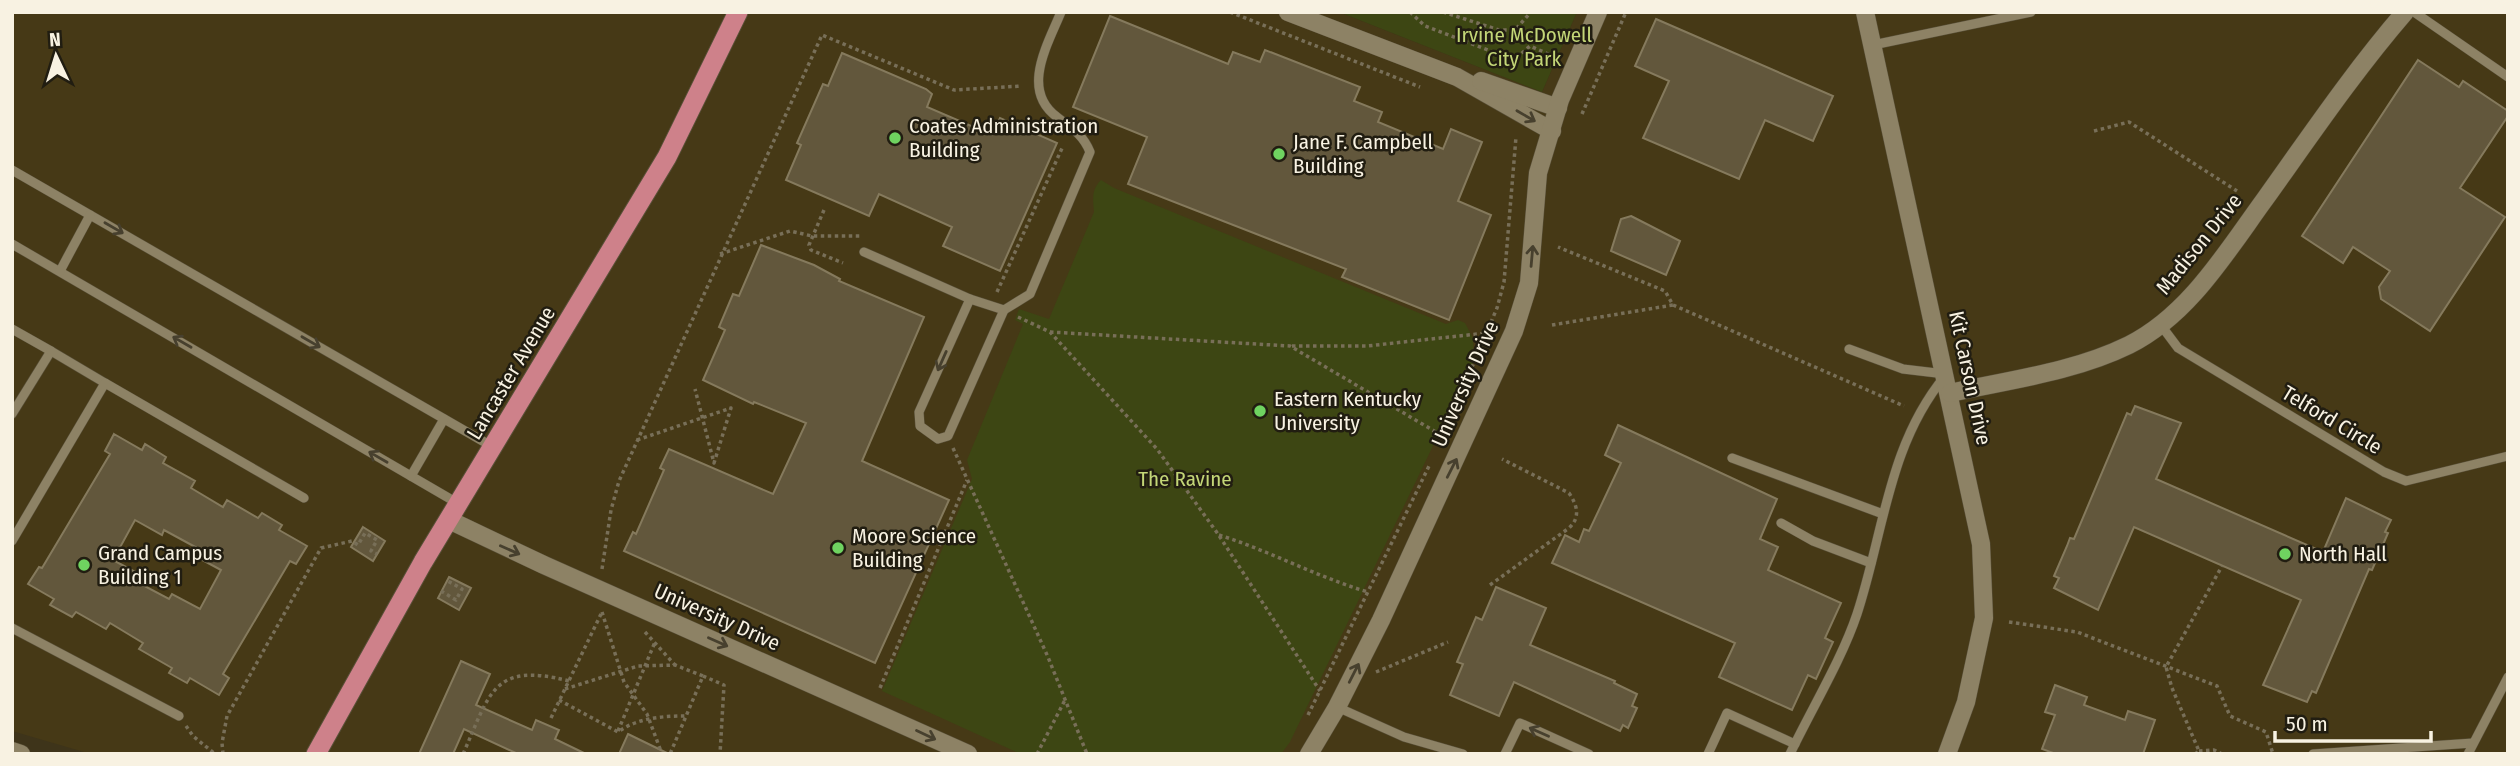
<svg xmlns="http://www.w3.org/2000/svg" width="2520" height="766" viewBox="0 0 2520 766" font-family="'Fira Sans Condensed',sans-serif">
<rect width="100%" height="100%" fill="#3e341a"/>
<path fill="#463916" d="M12 12H1339L1542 92 1577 12H2508V754H91L12 731Z"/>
<g fill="#3d4613">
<path d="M1339 12H1577L1542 92Z"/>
<path d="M1101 180 1114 188 1446 324 1458 320 1465 323 1473 338 1474 361 1290 742 1281 754H1021L882 691 972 479 967 460 1023 324 1015 320 1019 309 1049 319 1094 212C1093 199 1091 190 1101 180Z"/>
</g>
<g fill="#62573c" stroke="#857a5d" stroke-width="2" fill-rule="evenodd">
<path d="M1110 16 1228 64 1233 52 1260 62 1265 50 1360 87 1354 101 1382 112 1378 122 1443 149 1451 129 1482 142 1458 201 1491 215 1449 320 1342 277 1346 269 1128 184 1147 137 1073 107Z"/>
<path d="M1656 19 1833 96 1813 141 1765 120 1739 179 1643 138 1669 81 1635 66Z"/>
<path d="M842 53 926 89 932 94 927 107 992 135 1000 118 1057 143 1000 271 943 246 952 227 879 194 869 216 786 180 801 145 797 143 823 84 828 86Z"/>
<path d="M2418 60 2459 87 2463 81 2508 111V116L2460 188 2505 217 2430 331 2381 299 2379 287 2390 271 2353 247 2343 263 2302 236Z"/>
<path d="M1631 216 1680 241 1666 275 1611 251 1621 219Z"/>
<path d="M761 245 814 265 840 279 839 281 924 317 862 461 949 500 875 663 624 551 633 532 636 534 664 470 660 468 669 449 773 494 806 423 754 402 753 404 703 380 725 330 719 327 733 294 739 296Z"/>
<path d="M2135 406 2181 423 2156 479 2323 552 2346 498 2391 520 2385 532 2388 533 2372 570 2369 569 2316 693 2312 691 2307 702 2263 685 2301 600 2134 527 2098 610 2054 588 2059 578 2054 576 2067 546 2070 538 2074 539 2127 413 2131 415Z"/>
<path d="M1618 425 1777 499 1760 539 1778 547 1768 570 1841 603 1825 638 1833 642 1816 679 1808 675 1792 710 1719 677 1735 643 1552 563 1565 535 1579 542 1584 529 1589 531 1621 463 1605 455Z"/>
<path d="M114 434 142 450 145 444 166 457 163 463 195 481 191 488 223 507 227 500 258 518 262 513 282 525 279 530 307 546 296 564 290 561 223 674 229 678 219 695 190 678 187 683 169 673 172 668 139 649 143 643 110 623 106 629 76 612 72 617 50 605 54 599 28 584 39 567 42 568 110 454 105 451ZM135 520 162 535 164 530 199 549 195 556 221 570 200 609 172 594 169 599 135 581 139 574 113 560Z"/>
<path d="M363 527 385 541 373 561 351 547Z"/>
<path d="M449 577 471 588 459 610 438 598Z"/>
<path d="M1496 587 1546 608 1530 645 1615 681 1614 683 1637 694 1632 706 1637 708 1628 728 1623 725 1620 731 1514 682 1499 716 1450 695 1463 664 1457 662 1476 617 1482 620Z"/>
<path d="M461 661 490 674 476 705 532 730 536 720 559 730 555 739 586 754H518L464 729 453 754H419Z"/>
<path d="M2055 685 2087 697 2084 705 2125 720 2128 711 2155 720 2143 754H2056L2042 749 2055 715 2045 712Z"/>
<path d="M628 734 669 754H619Z"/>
</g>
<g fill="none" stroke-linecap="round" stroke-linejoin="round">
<defs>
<g id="service">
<path d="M2414 12 2508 77"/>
<path d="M1873 45 2031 12"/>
<path d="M12 170 493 447"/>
<path d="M12 244 459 504"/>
<path d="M864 252 970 299 1004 310 1030 294 1090 152C1083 134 1071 128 1057 117 1020 90 1048 44 1061 12"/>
<path d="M60 271 90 215"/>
<path d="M970 299 919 412 920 426 938 439 948 436 1004 310"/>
<path d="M2160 324 2178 348 2384 472 2406 481 2508 456"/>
<path d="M12 329 51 351 12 414"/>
<path d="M1849 349 1903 369 1945 374"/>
<path d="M51 351 105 383"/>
<path d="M1732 458 1883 514"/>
<path d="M411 476 444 419"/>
<path d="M1781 523 1813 541 1871 563"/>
<path d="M12 541 105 383 304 498"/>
<path d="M12 628 179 716"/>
<path d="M1337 707 1404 737 1463 754"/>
<path d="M1505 754 1520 723 1589 754"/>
<path d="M1708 754 1727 713 1795 744"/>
<path d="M1790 754C1811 710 1842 659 1857 614 1884 532 1888 445 1945 376"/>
<path d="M2313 754 2473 743"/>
<path d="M2468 754 2508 677"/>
</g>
<g id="minor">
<path d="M1288 12 1457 77 1552 131"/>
<path d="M1865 12 1981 544 1984 618 1966 702 1947 754"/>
<path d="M1481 81 1558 108"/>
<path d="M1950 393C2009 380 2074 372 2129 345 2189 315 2227 251 2265 199 2310 136 2354 71 2405 12"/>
<path d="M449 520 544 565 968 754"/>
<path d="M12 751 21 754"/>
<path d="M1309 754 1337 707 1381 620 1514 331 1529 283 1538 173 1560 100 1598 12"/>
</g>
<path id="primary" d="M316 754 423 562 667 157 738 12"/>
</defs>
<use href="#service" stroke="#584f38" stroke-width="10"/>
<use href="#minor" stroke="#584f38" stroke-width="19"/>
<use href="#primary" stroke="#584f38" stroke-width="21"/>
<g stroke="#786f58" stroke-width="3.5" stroke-dasharray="3.5 3.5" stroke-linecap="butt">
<path d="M1230 12 1420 87"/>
<path d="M1410 12 1425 26 1514 60 1530 46 1555 57"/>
<path d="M1443 12 1499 30H1515L1531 12"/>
<path d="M1582 114 1626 12"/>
<path d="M2094 131 2129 122 2237 191"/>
<path d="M824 210 809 245 811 250 843 263"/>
<path d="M720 254 790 231 812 236H860"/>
<path d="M997 292 1063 146"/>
<path d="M1673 305 1904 406"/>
<path d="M1018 317 1050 332 1157 449 1218 534 1320 691"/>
<path d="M1552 325 1673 305 1665 291 1558 247"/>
<path d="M1050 332 1290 346 1446 438"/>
<path d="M1292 346H1367L1486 333"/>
<path d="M1450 419 1497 308 1504 282 1516 137"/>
<path d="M637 440 731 408 714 463 695 389"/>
<path d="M953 448 1048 657 1087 754"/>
<path d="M1219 535C1270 551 1317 577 1368 592"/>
<path d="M602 569 611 510 619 481 822 35 954 90 1022 86"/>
<path d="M1490 585 1569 528C1581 517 1577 505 1569 493L1502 459"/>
<path d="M441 591 456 600 462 589 446 580"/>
<path d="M602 612 624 682 647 714 662 754"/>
<path d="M2009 622 2077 632 2217 686 2230 716 2266 732 2273 754"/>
<path d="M645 632 675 665"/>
<path d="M1376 672 1448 642"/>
<path d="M703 676 724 685 720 754"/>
<path d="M880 688 967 480"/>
<path d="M565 689 638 666 675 665 703 676 670 754"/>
<path d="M559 700 618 732C637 718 662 716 685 716"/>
<path d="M1308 715 1430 464"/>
<path d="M551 718 601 614"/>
<path d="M186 726 193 736 215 754"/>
<path d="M618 731 655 642"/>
<path d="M2199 751 2214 750 2222 754"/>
<path d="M223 754 222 743 227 716 321 548 352 541 358 545 365 533 377 540 371 551 377 554"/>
<path d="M463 754C490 694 492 661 569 681"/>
<path d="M1037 754 1065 700"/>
<path d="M2195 754 2199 751 2172 688 2166 667 2222 566"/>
</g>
<use href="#service" stroke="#8d8265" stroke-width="9"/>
<use href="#minor" stroke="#8d8265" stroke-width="18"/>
<use href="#primary" stroke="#ce818a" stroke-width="19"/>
</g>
<defs><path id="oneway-shaft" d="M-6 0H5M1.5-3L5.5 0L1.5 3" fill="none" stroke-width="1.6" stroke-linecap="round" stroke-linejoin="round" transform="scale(1.75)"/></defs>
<g stroke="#47402e">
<use href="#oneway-shaft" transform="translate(1526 116) rotate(30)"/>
<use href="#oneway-shaft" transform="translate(114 228) rotate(30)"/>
<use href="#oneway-shaft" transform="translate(1532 256) rotate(-85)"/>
<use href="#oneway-shaft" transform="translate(182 342) rotate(-150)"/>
<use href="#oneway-shaft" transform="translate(311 342) rotate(30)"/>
<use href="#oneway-shaft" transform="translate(942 361) rotate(114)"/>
<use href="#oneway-shaft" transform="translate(378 457) rotate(-150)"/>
<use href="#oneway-shaft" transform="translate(1452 468) rotate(-63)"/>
<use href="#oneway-shaft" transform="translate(510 550) rotate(24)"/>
<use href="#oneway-shaft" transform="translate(718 642) rotate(24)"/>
<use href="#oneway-shaft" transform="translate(1354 673) rotate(-63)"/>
<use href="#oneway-shaft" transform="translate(1539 732) rotate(-156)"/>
<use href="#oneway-shaft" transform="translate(926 735) rotate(25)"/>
</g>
<g fill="#6fd360" stroke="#211d11" stroke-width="2.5">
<circle cx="895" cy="138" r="7"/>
<circle cx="1279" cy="154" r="7"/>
<circle cx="1260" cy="411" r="7"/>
<circle cx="838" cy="548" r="7"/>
<circle cx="2285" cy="554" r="7"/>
<circle cx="84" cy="565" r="7"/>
</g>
<g text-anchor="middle" stroke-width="5" stroke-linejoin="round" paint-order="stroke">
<g font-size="21" fill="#c3d677" stroke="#211d11">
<text x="1524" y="42">Irvine McDowell<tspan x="1524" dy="24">City Park</tspan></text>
<text x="1185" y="486">The Ravine</text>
</g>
<g font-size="21" fill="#f8f2e2" stroke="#211d11" text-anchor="start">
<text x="909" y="133">Coates Administration<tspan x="909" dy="24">Building</tspan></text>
<text x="1293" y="149">Jane F. Campbell<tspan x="1293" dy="24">Building</tspan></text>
<text x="1274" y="406">Eastern Kentucky<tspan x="1274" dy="24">University</tspan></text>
<text x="852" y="543">Moore Science<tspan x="852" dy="24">Building</tspan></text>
<text x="98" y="560">Grand Campus<tspan x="98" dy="24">Building 1</tspan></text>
<text x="2299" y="561">North Hall</text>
</g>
<g font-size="21" fill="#f8f2e2" stroke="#211d11">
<text transform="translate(2199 244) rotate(-51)" y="7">Madison Drive</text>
<text transform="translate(511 373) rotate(-59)" y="7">Lancaster Avenue</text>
<text transform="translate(1970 378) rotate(78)" y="7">Kit Carson Drive</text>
<text transform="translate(1465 384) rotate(-66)" y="7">University Drive</text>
<text transform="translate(2332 420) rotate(31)" y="7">Telford Circle</text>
<text transform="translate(717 617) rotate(24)" y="7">University Drive</text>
</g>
</g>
<rect width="2520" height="766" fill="none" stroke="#f8f2e2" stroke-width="28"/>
<g transform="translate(56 56) rotate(356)" stroke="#211d11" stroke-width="5" paint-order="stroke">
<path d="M0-5L12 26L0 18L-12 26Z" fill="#f8f2e2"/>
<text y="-10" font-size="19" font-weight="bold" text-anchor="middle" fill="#f8f2e2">N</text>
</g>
<path d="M2275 731v10h156v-10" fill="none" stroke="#f8f2e2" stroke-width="3.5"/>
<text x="2286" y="731" font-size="21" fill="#f8f2e2" stroke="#211d11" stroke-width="5" paint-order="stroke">50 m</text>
</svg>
